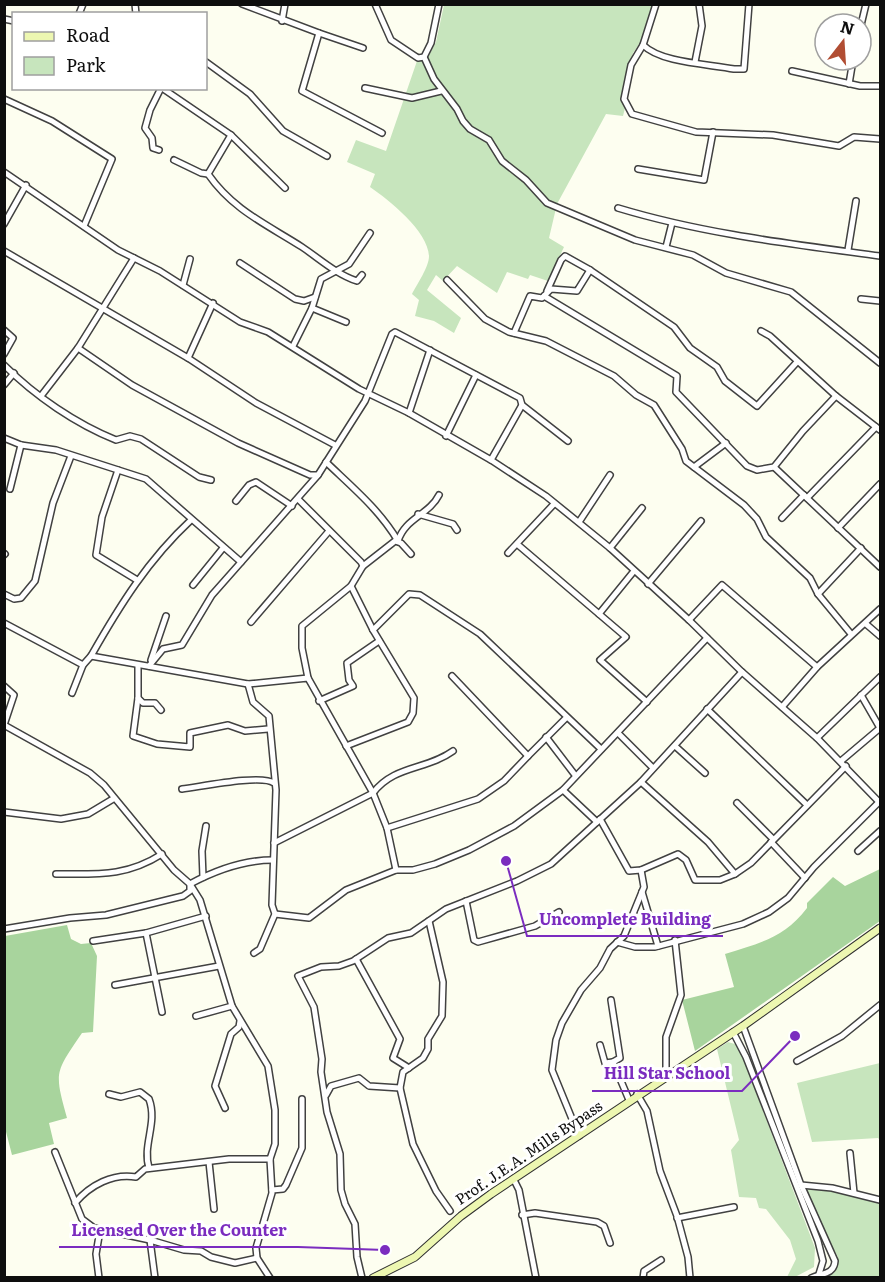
<svg xmlns="http://www.w3.org/2000/svg" width="885" height="1282" viewBox="0 0 885 1282" font-family="Literata,serif">
<rect width="100%" height="100%" fill="#fdfef0"/>
<g fill="#c7e5bd">
<path d="M444 5H653L642 40 633 53 621 99 625 108 623 116 606 114 557 204 549 238 564 247 548 281 530 275 528 279 507 272 497 293 457 266 443 281 436 275 427 290 461 318 454 333 434 321 415 316 419 300 412 294C417 284 429 267 429 256 428 231 389 200 370 187L375 174 347 162 356 140 386 151 417 61 428 57 436 42Z"/>
<path d="M728 1042 738 1045 815 1248 814 1267 795 1277H787L796 1259 790 1240 766 1209 759 1208 756 1198 739 1197 731 1150 739 1140 717 1049Z"/>
<path d="M880 1063V1140L878 1138 812 1142 797 1083Z"/>
<path d="M805 1186 829 1189 880 1203V1277H821L834 1273 838 1266V1257L824 1232Z"/>
</g>
<g fill="#a8d49d">
<path d="M880 869V921L695 1051 682 1000 734 987 725 954C760 943 784 938 807 908V903L833 877 845 886Z"/>
<path d="M67 925 71 939 81 944 91 943 97 956 93 1032 82 1033C55 1073 54 1071 67 1118L49 1123 54 1144 12 1155 4 1124 5 936Z"/>
</g>
<g fill="none" stroke-linecap="round" stroke-linejoin="round">
<defs>
<g id="street">
<path d="M135 4 136 14"/>
<path d="M242 4 319 33 302 91 382 133"/>
<path d="M375 4 391 40 418 58 424 57 431 43 439 4"/>
<path d="M656 4 643 45C661 63 709 64 734 69H744L749 4"/>
<path d="M79 14 83 4"/>
<path d="M4 19 14 21"/>
<path d="M282 21 285 4"/>
<path d="M861 25 866 4"/>
<path d="M319 33 363 48"/>
<path d="M643 45 631 65 624 99 632 114 696 132 773 135 839 146 854 137 880 139"/>
<path d="M424 57 434 79 457 109 463 121 470 129 489 140 502 161 526 180 547 203 635 240 693 255 726 273 791 292 880 363"/>
<path d="M206 62 250 94 283 131 327 156"/>
<path d="M695 62 702 26 699 4"/>
<path d="M792 71 860 86H880"/>
<path d="M849 84 853 60"/>
<path d="M162 88 231 135 285 188"/>
<path d="M365 88 412 98 441 91"/>
<path d="M4 99 52 121 112 159 84 226"/>
<path d="M231 135 208 174C233 210 266 224 302 247 320 259 336 274 357 281L362 275"/>
<path d="M159 150 153 148 152 138 145 128 150 110 161 88"/>
<path d="M174 160 201 173 208 174"/>
<path d="M638 169 704 180 713 132"/>
<path d="M4 172 118 250 160 271 240 322 268 332 359 389 409 413 491 460 546 496 610 548 689 620 742 672 817 738 880 803"/>
<path d="M618 208C704 234 792 244 880 256"/>
<path d="M4 224 26 185"/>
<path d="M666 247 672 223"/>
<path d="M848 250 856 201"/>
<path d="M4 251 188 358 256 403 335 445"/>
<path d="M240 263 295 299 304 301 315 297"/>
<path d="M447 280 485 319 509 332 546 341 614 376 636 395 654 405 682 449 686 461 744 505 757 519 766 537 810 578 818 594 851 634"/>
<path d="M183 285 190 259"/>
<path d="M547 291 561 260 565 256 590 270 674 327 690 348 717 367 725 381 757 406 797 362"/>
<path d="M544 296 677 376 676 392 747 466 757 470 774 467 803 431 836 396"/>
<path d="M861 299 880 301"/>
<path d="M312 308 346 322"/>
<path d="M4 330 13 338 4 354"/>
<path d="M761 331 770 336 836 396 880 430"/>
<path d="M514 333 530 296 542 298 551 289 577 291 590 270"/>
<path d="M293 346 312 308 321 279 349 264 370 233"/>
<path d="M78 348 132 385 238 443 310 475H318L365 401 392 334 395 332 520 398 522 405 568 441"/>
<path d="M188 358 213 303"/>
<path d="M4 365C35 396 76 424 116 440L130 436 141 439 199 477 211 480"/>
<path d="M4 385 14 373"/>
<path d="M41 396 78 348 134 258"/>
<path d="M409 413 430 350"/>
<path d="M446 436 476 375"/>
<path d="M4 438 21 445 56 450 146 479 241 562"/>
<path d="M491 460 522 405"/>
<path d="M326 462C352 487 379 509 398 541"/>
<path d="M694 467 726 443"/>
<path d="M774 467 880 567"/>
<path d="M118 470 102 517 96 555 137 580"/>
<path d="M10 489 21 445"/>
<path d="M807 498 876 427"/>
<path d="M298 499 361 562 363 566 351 586 373 630 414 698 413 713 408 722 346 746"/>
<path d="M236 501 249 485 256 482 292 506"/>
<path d="M418 514 453 524 457 530"/>
<path d="M782 518 804 495"/>
<path d="M579 522 610 475"/>
<path d="M838 528 880 484"/>
<path d="M398 541C405 518 429 515 439 495"/>
<path d="M517 544 626 637 600 660 647 702"/>
<path d="M610 548 642 508"/>
<path d="M508 553 554 504"/>
<path d="M4 555 5 554"/>
<path d="M363 566 395 541 401 543 411 554"/>
<path d="M648 584 701 521"/>
<path d="M193 585 223 548"/>
<path d="M4 594 14 599 21 598 35 581 53 503 71 456"/>
<path d="M818 594 861 548"/>
<path d="M599 614 634 571"/>
<path d="M689 620 722 585 817 667"/>
<path d="M251 622 329 531"/>
<path d="M4 623 83 665"/>
<path d="M866 624 880 636"/>
<path d="M373 630 409 594 420 595 480 634 601 749"/>
<path d="M91 656 248 684 308 678 373 793 387 828 396 870"/>
<path d="M151 660 166 616"/>
<path d="M138 665V698L143 703H155L161 710"/>
<path d="M149 666 163 649 182 645 212 595 318 475"/>
<path d="M452 676 528 756 566 718"/>
<path d="M308 678 302 648V626L351 586"/>
<path d="M248 684 253 702 269 716 276 790 272 905 275 914 260 949 254 953"/>
<path d="M4 686 14 695 4 725"/>
<path d="M72 693 83 665 91 656C120 605 148 560 191 520"/>
<path d="M138 698 133 736 157 744 190 747V733L228 725 245 731 268 729"/>
<path d="M319 701 353 686 349 680 347 663 379 641"/>
<path d="M782 707 817 667 880 609"/>
<path d="M707 709 807 805"/>
<path d="M4 725 90 773 104 785 174 870 190 884 200 900 232 1006 268 1066 275 1110V1144L270 1159 272 1193 256 1248 257 1258 270 1278"/>
<path d="M618 733 653 768"/>
<path d="M546 737 575 775"/>
<path d="M817 738 880 677"/>
<path d="M675 746 705 773"/>
<path d="M841 761 880 728 861 695"/>
<path d="M641 782 708 842 735 874 751 863 846 766"/>
<path d="M182 789C200 787 261 774 274 783"/>
<path d="M563 790 597 822"/>
<path d="M737 803 773 839"/>
<path d="M4 812 61 819 88 814 113 799"/>
<path d="M600 819 629 871 641 870 678 854 686 860 695 880H720L735 874"/>
<path d="M387 828 478 799 504 781 528 756"/>
<path d="M771 842 805 878"/>
<path d="M274 843 373 793C394 765 427 770 453 751"/>
<path d="M858 851 880 831"/>
<path d="M56 874C97 874 126 877 162 854"/>
<path d="M203 877 202 851 206 826"/>
<path d="M642 892 658 946"/>
<path d="M466 901 474 940 478 942 535 926 559 912"/>
<path d="M275 914 309 918 346 890 396 870H413L435 864 469 850 514 826 563 790 707 638"/>
<path d="M4 929 70 918 106 915 183 896 190 891V884C216 870 243 860 273 860"/>
<path d="M93 941 146 933"/>
<path d="M617 942 635 947H655L743 924 769 912 788 898 814 867 879 802"/>
<path d="M356 959 400 1039 393 1058 409 1068"/>
<path d="M115 985 219 966"/>
<path d="M611 1000 620 1058 613 1062"/>
<path d="M162 1012 146 933 206 916"/>
<path d="M196 1016 232 1006"/>
<path d="M743 1026 801 1185 835 1261C834 1275 821 1273 811 1278"/>
<path d="M733 1032 746 1057 818 1241 823 1261 819 1274"/>
<path d="M600 1045 605 1063 613 1062 629 1100"/>
<path d="M797 1061 842 1036 880 1005"/>
<path d="M666 1075V1037L681 995 675 940"/>
<path d="M400 1088 413 1144 436 1191 450 1211"/>
<path d="M109 1094 121 1097 140 1092 149 1099C158 1123 142 1145 149 1168"/>
<path d="M637 1094 647 1111 660 1171 677 1216 688 1257 690 1278"/>
<path d="M326 1095 331 1086 359 1078 369 1086 400 1088 403 1072 423 1058 428 1049V1039L442 1016 443 982 429 921"/>
<path d="M225 1108 215 1086 231 1034 239 1027 240 1021"/>
<path d="M579 1136 552 1070 556 1040 562 1023 581 990 600 968 610 949 624 936 644 887 641 870"/>
<path d="M55 1152 82 1219 94 1228 150 1240 184 1250 201 1251 211 1257 235 1263 257 1258"/>
<path d="M850 1153 854 1193"/>
<path d="M209 1162 214 1209"/>
<path d="M514 1180 519 1190 536 1278"/>
<path d="M801 1185 832 1188 880 1200"/>
<path d="M272 1190 283 1189 286 1185 302 1148V1099"/>
<path d="M75 1203C90 1185 113 1173 136 1177L145 1169 229 1159H270"/>
<path d="M522 1215 535 1213 597 1222 604 1226 610 1243"/>
<path d="M677 1218 734 1207"/>
<path d="M150 1240 155 1278"/>
<path d="M99 1278 96 1254 100 1230"/>
<path d="M362 1278 357 1257 355 1224 345 1204 341 1190 340 1154 327 1112 321 1072 322 1059 314 1007 298 976 321 967 339 966 353 961 388 938 411 933 446 909 517 881 551 864 641 782 742 672"/>
<path d="M643 1278 644 1271 661 1260"/>
</g>
<path id="secondary" d="M373 1278 415 1257 461 1216 491 1194 743 1026 880 928"/>
</defs>
<use href="#street" stroke="#414141" stroke-width="8"/>
<use href="#secondary" stroke="#303030" stroke-width="9"/>
<use href="#street" stroke="#fff" stroke-width="5"/>
<use href="#secondary" stroke="#edf7b1" stroke-width="7"/>
</g>
<g text-anchor="middle" stroke-width="6" stroke-linejoin="round" paint-order="stroke">
<g font-size="15" fill="#0e0e0e" stroke="#fff">
<text transform="translate(529 1153) rotate(-34)" y="5">Prof. J.E.A. Mills Bypass</text>
</g>
</g>
<path fill="none" stroke="#7b2cbf" stroke-width="2" d="M506 861L527 936H723M795 1036L742 1091H592M385 1250L298 1247H59"/>
<g fill="#7b2cbf" stroke="#fff" stroke-width="2">
<circle cx="506" cy="861" r="6"/>
<circle cx="795" cy="1036" r="6"/>
<circle cx="385" cy="1250" r="6"/>
</g>
<g font-size="16" text-anchor="middle" font-weight="bold" fill="#7b2cbf" stroke="#fff" stroke-width="6" stroke-linejoin="round" paint-order="stroke">
<text x="625" y="925">Uncomplete Building</text>
<text x="667" y="1079">Hill Star School</text>
<text x="179" y="1236">Licensed Over the Counter</text>
</g>
<rect width="885" height="1282" fill="none" stroke="#0e0e0e" stroke-width="12"/>
<rect x="12" y="12" width="195" height="78" fill="#ffffff" stroke="#9f9f9f" stroke-width="1.5"/>
<rect x="24" y="32" width="30" height="9" fill="#edf7b1" stroke="#9f9f9f" stroke-width="1.5"/>
<text x="66" y="42" font-size="18" fill="#0e0e0e">Road</text>
<rect x="24" y="57" width="30" height="18" fill="#c7e5bd" stroke="#9f9f9f" stroke-width="1.5"/>
<text x="66" y="72" font-size="18" fill="#0e0e0e">Park</text>
<g transform="translate(843 42) rotate(17)"><circle r="28" fill="#ffffff" stroke="#9f9f9f" stroke-width="1.5"/>
<path d="M0-4.5L10 22L0 15L-10 22Z" fill="#b14d33"/>
<text y="-9" font-size="16" font-weight="bold" text-anchor="middle" fill="#0e0e0e">N</text>
</g>
</svg>
